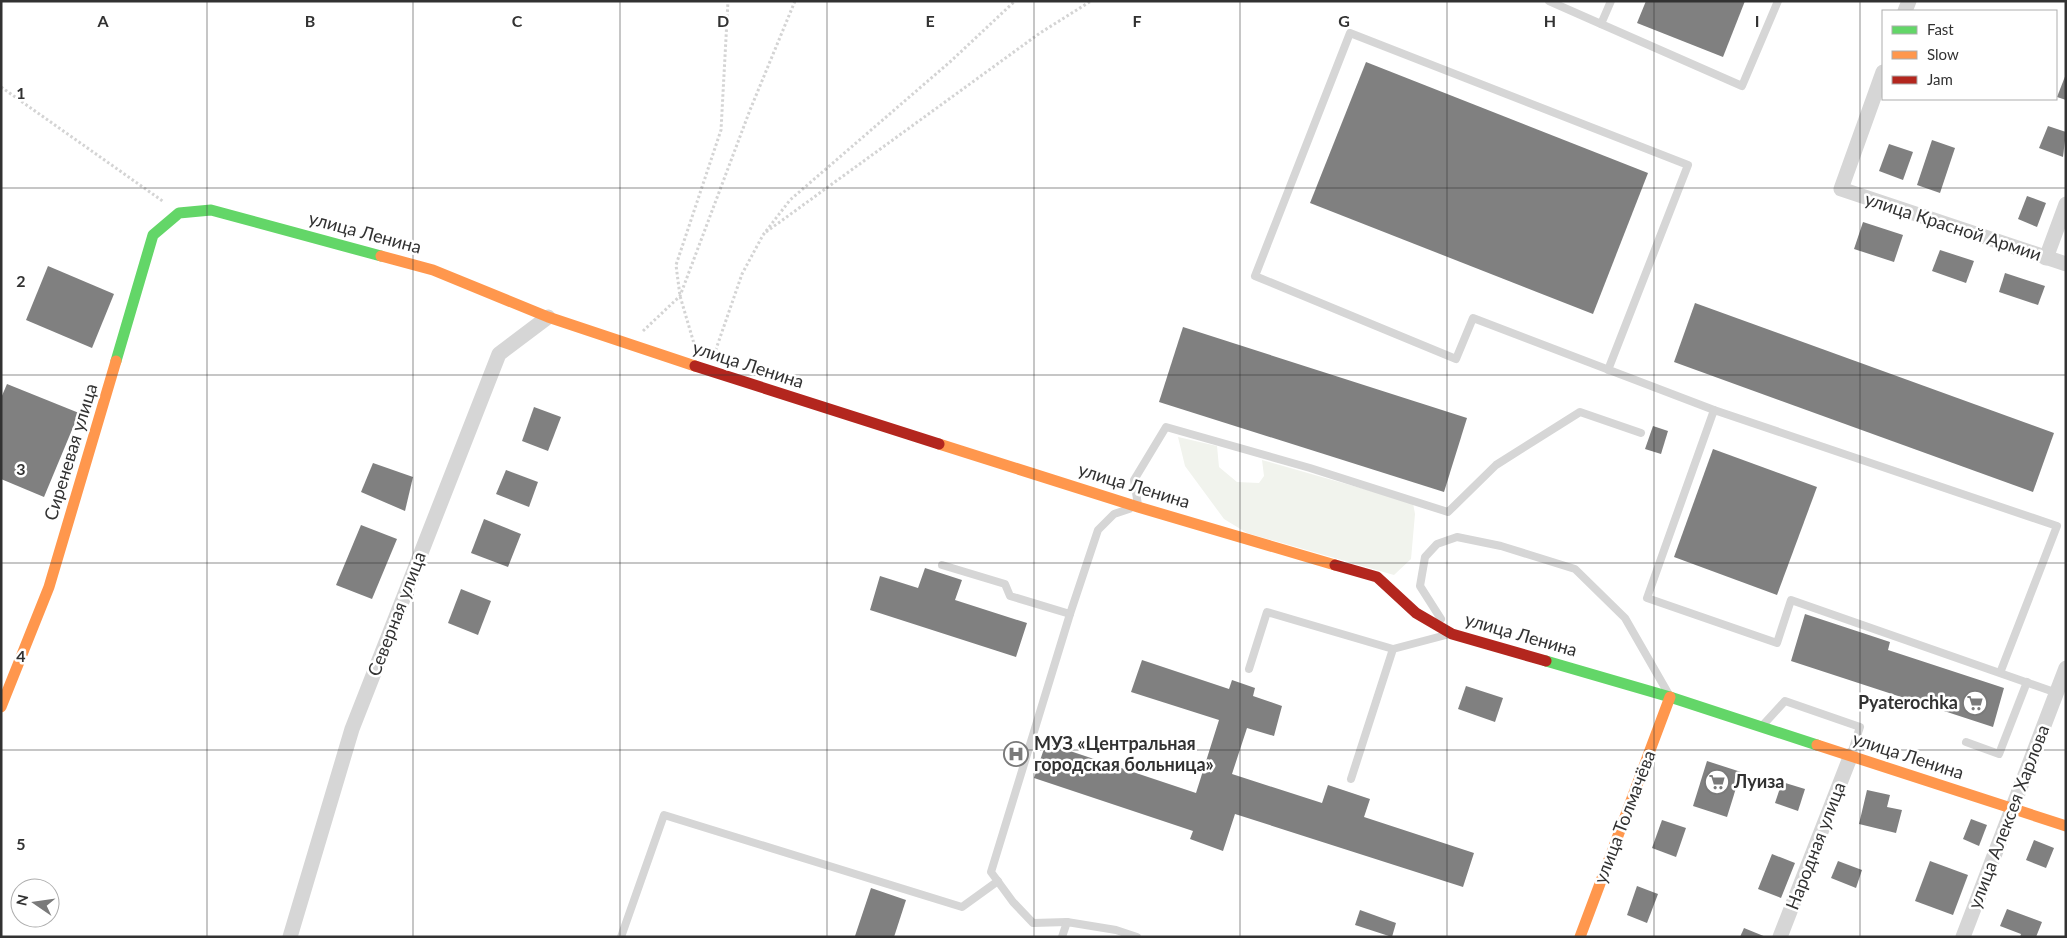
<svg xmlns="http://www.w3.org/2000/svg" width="2067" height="938" viewBox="0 0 2067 938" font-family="Lato,sans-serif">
<rect width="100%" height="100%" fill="#fff"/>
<path fill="#f1f3ed" d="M1178 437 1217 446 1219 467 1237 482 1259 483 1264 476 1262 460 1413 503 1415 514 1411 559 1394 575 1247 533 1224 519 1185 466Z"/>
<g fill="#808080">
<path d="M1646 1H1745L1723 57 1637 23Z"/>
<path d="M1366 62 1648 173 1593 314 1310 203Z"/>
<path d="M2066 74V100L2057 97Z"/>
<path d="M2048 126 2066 132 2063 157 2039 148Z"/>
<path d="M1932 140 1955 148 1940 193 1917 185Z"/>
<path d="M1889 144 1913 152 1903 180 1879 171Z"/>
<path d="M2027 196 2046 203 2037 227 2018 219Z"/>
<path d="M1863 222 1903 235 1894 262 1854 249Z"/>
<path d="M1940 250 1974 261 1966 283 1932 271Z"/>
<path d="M48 266 114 294 92 348 26 320Z"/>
<path d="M2005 273 2045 286 2038 305 1999 292Z"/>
<path d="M1695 303 2054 433 2033 492 1674 362Z"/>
<path d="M1183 327 1467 418 1444 492 1159 402Z"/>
<path d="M7 384 79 413 44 497 1 479V398Z"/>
<path d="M534 407 561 417 548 451 522 441Z"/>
<path d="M1653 426 1668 431 1661 454 1645 449Z"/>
<path d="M1713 449 1817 487 1777 595 1674 557Z"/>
<path d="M373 463 413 477 405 511 361 492Z"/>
<path d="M506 470 538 482 529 507 496 494Z"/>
<path d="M484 519 521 534 508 567 471 553Z"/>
<path d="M361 525 397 539 372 599 336 585Z"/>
<path d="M925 568 962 580 955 600 1027 623 1016 657 870 610 880 576 918 588Z"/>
<path d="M461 589 491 601 478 635 448 623Z"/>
<path d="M1805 614 1890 642 1888 650 2004 688 1993 727 1791 661Z"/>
<path d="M1142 660 1229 689 1232 680 1255 688 1253 696 1282 706 1274 736 1247 728 1232 774 1322 803 1328 785 1370 799 1364 817 1474 853 1463 887 1235 814 1223 851 1190 839 1193 831 1034 778 1046 743 1196 793 1219 720 1131 692Z"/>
<path d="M1466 686 1503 698 1495 722 1458 709Z"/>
<path d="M1707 761 1741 772 1727 817 1693 806Z"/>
<path d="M1782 782 1805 789 1798 811 1775 803Z"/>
<path d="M1867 790 1890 795 1887 807 1902 810 1896 833 1859 824Z"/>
<path d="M1971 819 1987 825 1979 846 1963 839Z"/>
<path d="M1662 820 1686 828 1676 857 1652 848Z"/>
<path d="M2034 840 2054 848 2046 868 2026 860Z"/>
<path d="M1772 854 1795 863 1781 898 1758 889Z"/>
<path d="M1838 861 1862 870 1856 888 1831 878Z"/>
<path d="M1930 861 1968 875 1953 915 1915 901Z"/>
<path d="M1637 886 1658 894 1647 923 1627 915Z"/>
<path d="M871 888 906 900 894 937 855 936Z"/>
<path d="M2007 909 2042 922 2036 937H2020L2021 934 2000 926Z"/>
<path d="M1360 910 1396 923 1392 937 1355 925Z"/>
<path d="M1744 928 1766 937H1740Z"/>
</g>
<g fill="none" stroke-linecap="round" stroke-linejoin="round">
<g stroke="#d4d4d4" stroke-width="3" stroke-dasharray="2.5 2.5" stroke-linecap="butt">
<path d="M1 87 164 202"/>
<path d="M766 232 1040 33 1091 1"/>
<path d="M643 331 680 296 750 110 795 1"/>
<path d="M695 347 680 296 676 265 721 130 728 1"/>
<path d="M714 355 742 274 763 235 790 200 951 61 1015 1"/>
</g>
<g stroke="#d6d6d6" stroke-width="8">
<path d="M1549 1 1601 24"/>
<path d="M1611 1 1601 24 1742 86 1778 1"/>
<path d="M1608 370 1688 165 1350 33 1255 276 1456 359 1473 318 1714 410"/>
<path d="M1138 505 1134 480 1166 427 1310 468 1448 512 1496 465 1580 412 1641 433"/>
<path d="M942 565 1005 584 1010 596 1070 614 1098 530 1114 514 1129 509"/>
<path d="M1441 619 1420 586 1425 557 1437 544 1457 537 1501 546 1575 569 1625 618 1668 693"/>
<path d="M1249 669 1267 612 1393 649"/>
<path d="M2000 673 2057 526 1714 410 1647 598 1777 643 1791 600 2057 693"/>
<path d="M1763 725 1785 701 1860 727 1851 754"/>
<path d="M1966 742 1999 754 2027 682"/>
<path d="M1351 779 1393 649 1446 635"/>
<path d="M1067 922 1033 923 1013 902 991 872 1070 614"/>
<path d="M621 937 664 815 962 907 998 881"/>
<path d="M1062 937 1067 922 1116 930 1137 937"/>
</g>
<g stroke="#d6d6d6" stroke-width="15">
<path d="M1905 11 1909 1"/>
<path d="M1883 72 1841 189 2066 264"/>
<path d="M2046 258 2066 204"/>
<path d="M290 937 352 729 499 354 548 317"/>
<path d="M1780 937 1851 755"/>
<path d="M1963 937 2066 668"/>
</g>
<g stroke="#63d668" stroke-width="11">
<path d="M116 361 153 235 179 213 211 210 381 256"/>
<path d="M1546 661 1670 697 1817 745"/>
</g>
<g stroke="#ff974d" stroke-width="11">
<path d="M381 256 433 270 548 317 695 366"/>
<path d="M939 444 1138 507 1335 565"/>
<path d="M1 707 49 587 116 361"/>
<path d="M1817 745 2066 826"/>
<path d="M1580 937 1670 697"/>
</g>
<g stroke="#b3261e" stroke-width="11">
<path d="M695 366 939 444"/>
<path d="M1335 565 1377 577 1416 613 1452 634 1546 661"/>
</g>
</g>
<path fill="none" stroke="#323232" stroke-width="1" stroke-opacity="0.55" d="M207 1V937M413 1V937M620 1V937M827 1V937M1034 1V937M1240 1V937M1447 1V937M1654 1V937M1860 1V937M1 188H2066M1 375H2066M1 563H2066M1 750H2066"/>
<defs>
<symbol id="supermarket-ring" viewBox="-11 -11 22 22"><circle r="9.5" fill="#fff" stroke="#7a7a7a" stroke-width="1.5"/><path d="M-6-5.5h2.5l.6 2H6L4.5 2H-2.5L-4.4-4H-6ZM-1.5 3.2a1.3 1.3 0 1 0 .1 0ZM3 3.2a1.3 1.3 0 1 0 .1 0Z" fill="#7a7a7a"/></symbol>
<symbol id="hospital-ring" viewBox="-11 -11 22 22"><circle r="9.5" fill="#fff" stroke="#7a7a7a" stroke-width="1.5"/><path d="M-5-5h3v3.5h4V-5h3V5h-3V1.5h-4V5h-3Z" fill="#7a7a7a"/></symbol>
</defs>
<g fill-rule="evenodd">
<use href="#supermarket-ring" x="1961" y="689" width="28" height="28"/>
<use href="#hospital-ring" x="1002" y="740" width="28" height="28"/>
<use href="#supermarket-ring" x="1703" y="768" width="28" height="28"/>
</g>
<g text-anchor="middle" stroke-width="5" stroke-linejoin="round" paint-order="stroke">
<g font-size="18" fill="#323232" stroke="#fff">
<text transform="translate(1953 227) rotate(18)" y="6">улица Красной Армии</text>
<text transform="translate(365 233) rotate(15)" y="6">улица Ленина</text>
<text transform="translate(748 365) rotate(18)" y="6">улица Ленина</text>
<text transform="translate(71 452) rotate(-73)" y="6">Сиреневая улица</text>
<text transform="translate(1134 486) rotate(17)" y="6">улица Ленина</text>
<text transform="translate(397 614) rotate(-69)" y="6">Северная улица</text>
<text transform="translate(1521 635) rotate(16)" y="6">улица Ленина</text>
<text transform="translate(1908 756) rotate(18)" y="6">улица Ленина</text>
<text transform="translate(1625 817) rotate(-69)" y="6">улица Толмачёва</text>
<text transform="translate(2009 817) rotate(-69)" y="6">улица Алексея Харлова</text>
<text transform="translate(1816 846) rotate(-69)" y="6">Народная улица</text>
</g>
<g font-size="18" font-weight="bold" fill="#323232" stroke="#fff" text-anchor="start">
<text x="1958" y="709" text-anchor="end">Pyaterochka</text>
<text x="1034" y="750">МУЗ «Центральная<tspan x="1034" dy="21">городская больница»</tspan></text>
<text x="1734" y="788">Луиза</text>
</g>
</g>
<g font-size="16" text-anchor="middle" font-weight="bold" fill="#323232" stroke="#fff" stroke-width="5" stroke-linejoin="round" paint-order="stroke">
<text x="103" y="27">A</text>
<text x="310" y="27">B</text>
<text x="517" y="27">C</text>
<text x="723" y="27">D</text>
<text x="930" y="27">E</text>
<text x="1137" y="27">F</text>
<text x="1344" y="27">G</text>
<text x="1550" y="27">H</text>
<text x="1757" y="27">I</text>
<text x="21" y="99">1</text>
<text x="21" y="287">2</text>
<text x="21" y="475">3</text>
<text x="21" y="662">4</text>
<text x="21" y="850">5</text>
</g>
<rect width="2067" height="938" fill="none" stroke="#323232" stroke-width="5"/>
<rect x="1882" y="10" width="175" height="90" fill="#ffffff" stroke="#adadad"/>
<rect x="1892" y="26" width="25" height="8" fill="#63d668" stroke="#adadad"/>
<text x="1927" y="35" font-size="15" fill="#323232">Fast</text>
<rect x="1892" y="51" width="25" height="8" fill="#ff974d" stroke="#adadad"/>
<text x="1927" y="60" font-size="15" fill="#323232">Slow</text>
<rect x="1892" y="76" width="25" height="8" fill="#b3261e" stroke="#adadad"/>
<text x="1927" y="85" font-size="15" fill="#323232">Jam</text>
<g transform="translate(35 903) rotate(283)"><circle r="24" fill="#ffffff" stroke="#adadad"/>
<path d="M0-4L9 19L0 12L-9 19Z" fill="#7a7a7a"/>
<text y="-8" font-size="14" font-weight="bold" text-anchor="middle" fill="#323232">N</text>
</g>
</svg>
